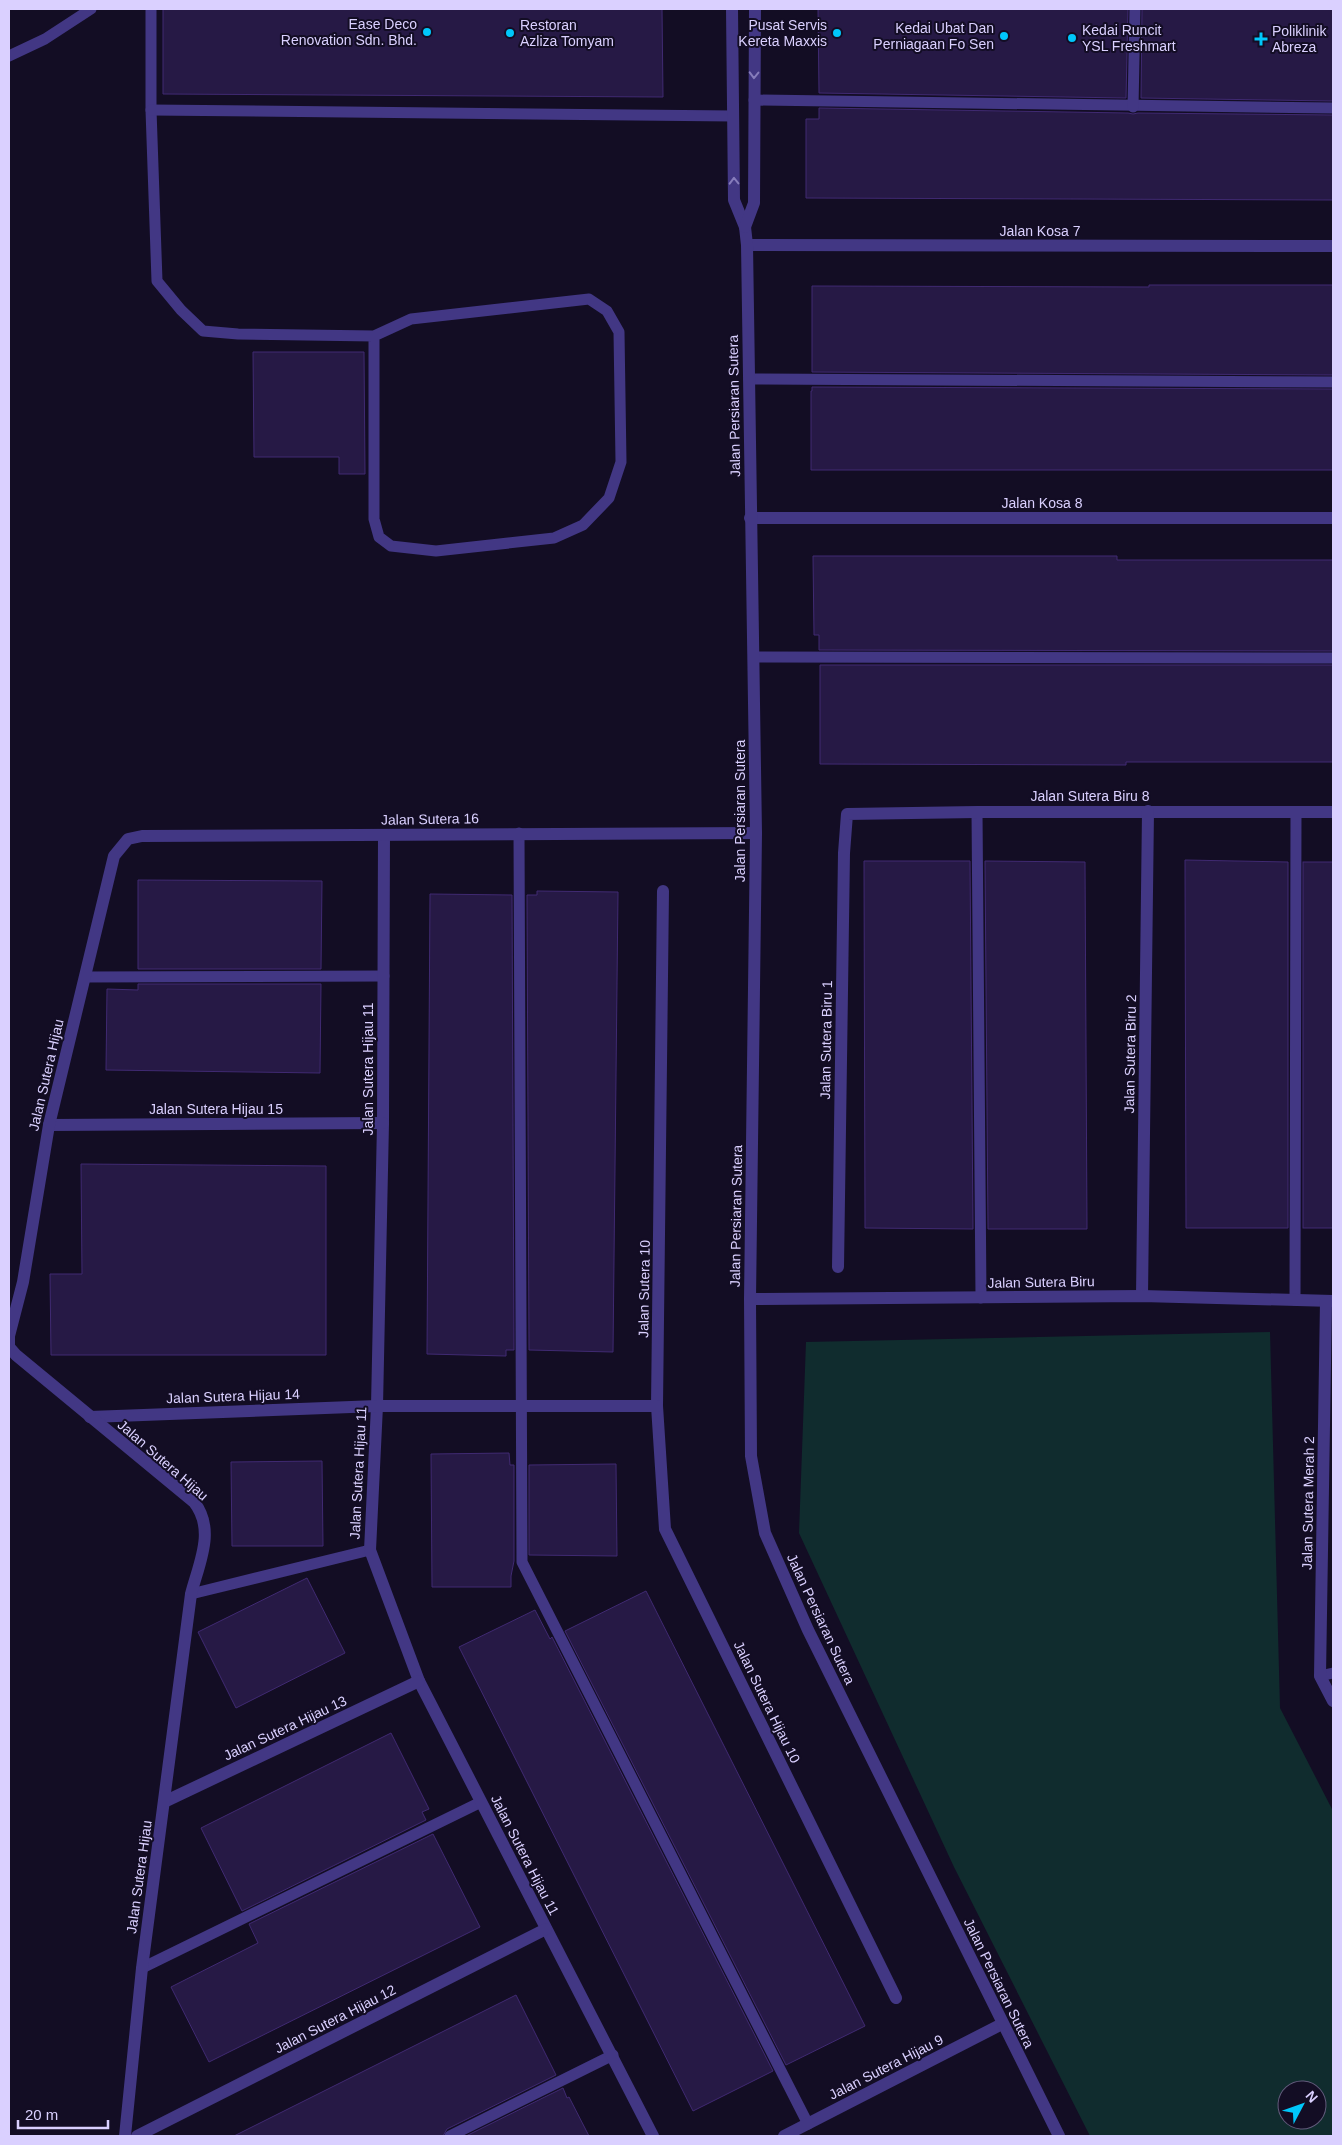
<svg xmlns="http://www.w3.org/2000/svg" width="1342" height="2145" viewBox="0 0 1342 2145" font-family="Arial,sans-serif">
<rect width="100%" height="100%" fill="#130d24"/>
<path fill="#102c2e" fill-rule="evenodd" d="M1270 1332 1280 1708 1333 1811V2136H1090L954 1867 799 1533 806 1342ZM1287 2090H1317V2120H1287Z"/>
<g fill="#261945" stroke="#402a72">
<path d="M163 9H662L663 97 163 94Z"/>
<path d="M818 9H1128L1126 98 819 93Z"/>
<path d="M1142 9H1333V101L1141 98Z"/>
<path d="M819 108 1128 113 1133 114 1138 113 1333 115V200L806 198V119H819Z"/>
<path d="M1149 285H1333V375L812 372V286L1149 287Z"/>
<path d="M253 352H364L365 474H339V457H254Z"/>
<path d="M812 387 1333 389V470H811V391H812Z"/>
<path d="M813 556H1117V560H1333V651L819 650V635H814Z"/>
<path d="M820 665H1333V762H1126V765L820 764Z"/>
<path d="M1185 860 1288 862V1228H1186Z"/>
<path d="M864 861H970L973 1229 865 1228Z"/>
<path d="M985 861 1085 862 1087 1229H988Z"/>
<rect x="1303" y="862" width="30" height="366"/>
<path d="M138 880 322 881 321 969H138Z"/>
<path d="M537 891 618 892 613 1352 529 1350 527 895H537Z"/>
<path d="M430 894 512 895 514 1350H506V1356L427 1354Z"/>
<path d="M138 984H321L320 1073 106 1070 107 989 138 990Z"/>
<path d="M81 1164 326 1166V1355H51L50 1274H82Z"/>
<path d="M509 1453 510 1465H514V1561L511 1576V1587H432L431 1454Z"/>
<path d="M322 1461 323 1546H232L231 1462Z"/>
<path d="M616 1464 617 1556 529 1555V1465Z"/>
<path d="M307 1578 345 1653 236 1708 198 1632Z"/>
<path d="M646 1591 865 2026 786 2065 565 1631Z"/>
<path d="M535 1610 550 1639 552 1637 773 2071 693 2111 459 1647Z"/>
<path d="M391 1733 429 1809 422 1812 426 1820 242 1911 201 1828Z"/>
<path d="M433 1834 480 1927 209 2062 171 1987 258 1943 249 1924Z"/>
<path d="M516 1995 556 2075 447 2129 443 2136H234Z"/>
<path d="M563 2088 567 2098 569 2097 589 2136H466Z"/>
</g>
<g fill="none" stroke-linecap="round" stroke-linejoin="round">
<g stroke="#423784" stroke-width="11">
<path d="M151 9V110L157 281 181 310 203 331 238 334 374 336 411 319 589 299 607 311 619 332 621 462 609 498 583 525 554 538 436 551 391 546 379 537 374 519V336"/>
<path d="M9 56 45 39 91 9"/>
<path d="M754 100 1333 108"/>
<path d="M1133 107 1135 9"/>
<path d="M151 110 733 116"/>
<path d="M749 379 1333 382"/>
<path d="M754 657 1333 658"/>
<path d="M977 812 981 1298"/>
<path d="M519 833 522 1562 808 2124"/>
<path d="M85 977 384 976"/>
<path d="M1295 1300 1296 812"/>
<path d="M191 1594 370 1550"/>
<path d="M1320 1676 1333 1673"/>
<path d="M142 1968 481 1802"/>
<path d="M450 2136 613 2055"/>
</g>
<g stroke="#423784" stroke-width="12">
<path d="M747 245 1333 246"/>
<path d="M750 518H1333"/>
<path d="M384 835 383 1123 377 1406 370 1550 419 1681 653 2136"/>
<path d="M663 891 657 1406 665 1529 896 1998"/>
<path d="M49 1125 383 1123"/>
<path d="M838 1267 844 853 847 814 977 812H1333"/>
<path d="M1142 1296 1148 811"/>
<path d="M750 1299 1142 1296 1333 1301"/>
<path d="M1326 1301 1320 1676 1333 1701"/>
<path d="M90 1417 377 1406H657"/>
<path d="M164 1802 419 1681"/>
<path d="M125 2136 142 1968 191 1594C199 1563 216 1530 194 1502L16 1355 9 1347V1336L23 1282 49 1125 114 856 128 839 142 836 756 833"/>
<path d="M137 2136 546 1929"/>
<path d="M784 2136 1002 2024"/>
</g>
<g stroke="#423784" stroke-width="12">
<path d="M732 9 734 200 745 227 747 245 756 833 750 1299 751 1456 765 1533 808 1630 1059 2136"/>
<path d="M745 227 754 203 755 9"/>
</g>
</g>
<defs><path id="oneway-chevron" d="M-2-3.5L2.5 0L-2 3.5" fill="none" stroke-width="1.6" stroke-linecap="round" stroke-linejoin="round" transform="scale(1.25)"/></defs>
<g stroke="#867cbb">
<use href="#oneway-chevron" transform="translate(754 75) rotate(91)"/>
<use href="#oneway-chevron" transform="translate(734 181) rotate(-91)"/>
</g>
<g fill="#00c7fb" stroke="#130d24" stroke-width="2">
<circle cx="427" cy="32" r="5"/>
<circle cx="510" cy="33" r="5"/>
<circle cx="837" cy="33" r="5"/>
<circle cx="1004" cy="36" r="5"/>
<circle cx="1072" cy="38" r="5"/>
<path d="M1258.5 31.5h5v5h5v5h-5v5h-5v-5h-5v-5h5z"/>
</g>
<g text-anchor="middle" stroke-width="4" stroke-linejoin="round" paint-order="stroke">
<g font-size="14" fill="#dad0ff" stroke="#130d24" text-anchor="end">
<text x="417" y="29">Ease Deco<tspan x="417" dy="16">Renovation Sdn. Bhd.</tspan></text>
<text x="520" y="30" text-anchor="start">Restoran<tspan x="520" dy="16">Azliza Tomyam</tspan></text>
<text x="827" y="30">Pusat Servis<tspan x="827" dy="16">Kereta Maxxis</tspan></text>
<text x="994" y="33">Kedai Ubat Dan<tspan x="994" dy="16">Perniagaan Fo Sen</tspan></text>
<text x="1082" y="35" text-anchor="start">Kedai Runcit<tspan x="1082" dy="16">YSL Freshmart</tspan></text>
<text x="1272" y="36" text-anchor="start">Poliklinik<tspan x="1272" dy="16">Abreza</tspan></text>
</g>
<g font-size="14" fill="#dad0ff" stroke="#130d24">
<text x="1040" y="236">Jalan Kosa 7</text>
<text transform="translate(734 406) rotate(-91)" y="5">Jalan Persiaran Sutera</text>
<text x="1042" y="508">Jalan Kosa 8</text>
<text x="1090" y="801">Jalan Sutera Biru 8</text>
<text transform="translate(740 811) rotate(-90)" y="5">Jalan Persiaran Sutera</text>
<text transform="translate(430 819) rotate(-1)" y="5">Jalan Sutera 16</text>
<text transform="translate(826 1040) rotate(-89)" y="5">Jalan Sutera Biru 1</text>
<text transform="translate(1130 1054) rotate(-89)" y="5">Jalan Sutera Biru 2</text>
<text transform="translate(368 1069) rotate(-90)" y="5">Jalan Sutera Hijau 11</text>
<text transform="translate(46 1075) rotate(-77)" y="5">Jalan Sutera Hijau</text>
<text x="216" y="1114">Jalan Sutera Hijau 15</text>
<text transform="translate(736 1216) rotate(-89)" y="5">Jalan Persiaran Sutera</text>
<text transform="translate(1041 1282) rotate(-1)" y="5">Jalan Sutera Biru</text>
<text transform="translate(644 1289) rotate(-89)" y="5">Jalan Sutera 10</text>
<text transform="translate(233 1396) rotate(-2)" y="5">Jalan Sutera Hijau 14</text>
<text transform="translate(163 1460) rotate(41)" y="5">Jalan Sutera Hijau</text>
<text transform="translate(358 1473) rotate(-87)" y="5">Jalan Sutera Hijau 11</text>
<text transform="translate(1308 1503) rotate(-89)" y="5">Jalan Sutera Merah 2</text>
<text transform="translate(821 1619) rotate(65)" y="5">Jalan Persiaran Sutera</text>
<text transform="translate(767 1702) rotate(64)" y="5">Jalan Sutera Hijau 10</text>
<text transform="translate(285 1728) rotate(-25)" y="5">Jalan Sutera Hijau 13</text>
<text transform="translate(525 1855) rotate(63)" y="5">Jalan Sutera Hijau 11</text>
<text transform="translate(139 1877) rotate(-82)" y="5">Jalan Sutera Hijau</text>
<text transform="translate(999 1983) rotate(64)" y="5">Jalan Persiaran Sutera</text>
<text transform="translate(335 2019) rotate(-27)" y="5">Jalan Sutera Hijau 12</text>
<text transform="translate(886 2067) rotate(-27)" y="5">Jalan Sutera Hijau 9</text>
</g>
</g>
<rect width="1342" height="2145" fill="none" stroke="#dad0ff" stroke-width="20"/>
<g transform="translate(1302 2105) rotate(49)"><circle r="24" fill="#130d24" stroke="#635b7c"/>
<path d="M0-4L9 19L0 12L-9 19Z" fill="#00c7fb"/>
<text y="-8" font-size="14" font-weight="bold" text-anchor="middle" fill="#dad0ff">N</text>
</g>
<path d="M18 2120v8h90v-8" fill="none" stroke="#dad0ff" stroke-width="2.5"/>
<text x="25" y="2120" font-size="15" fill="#dad0ff" stroke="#130d24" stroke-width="4" paint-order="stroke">20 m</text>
</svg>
